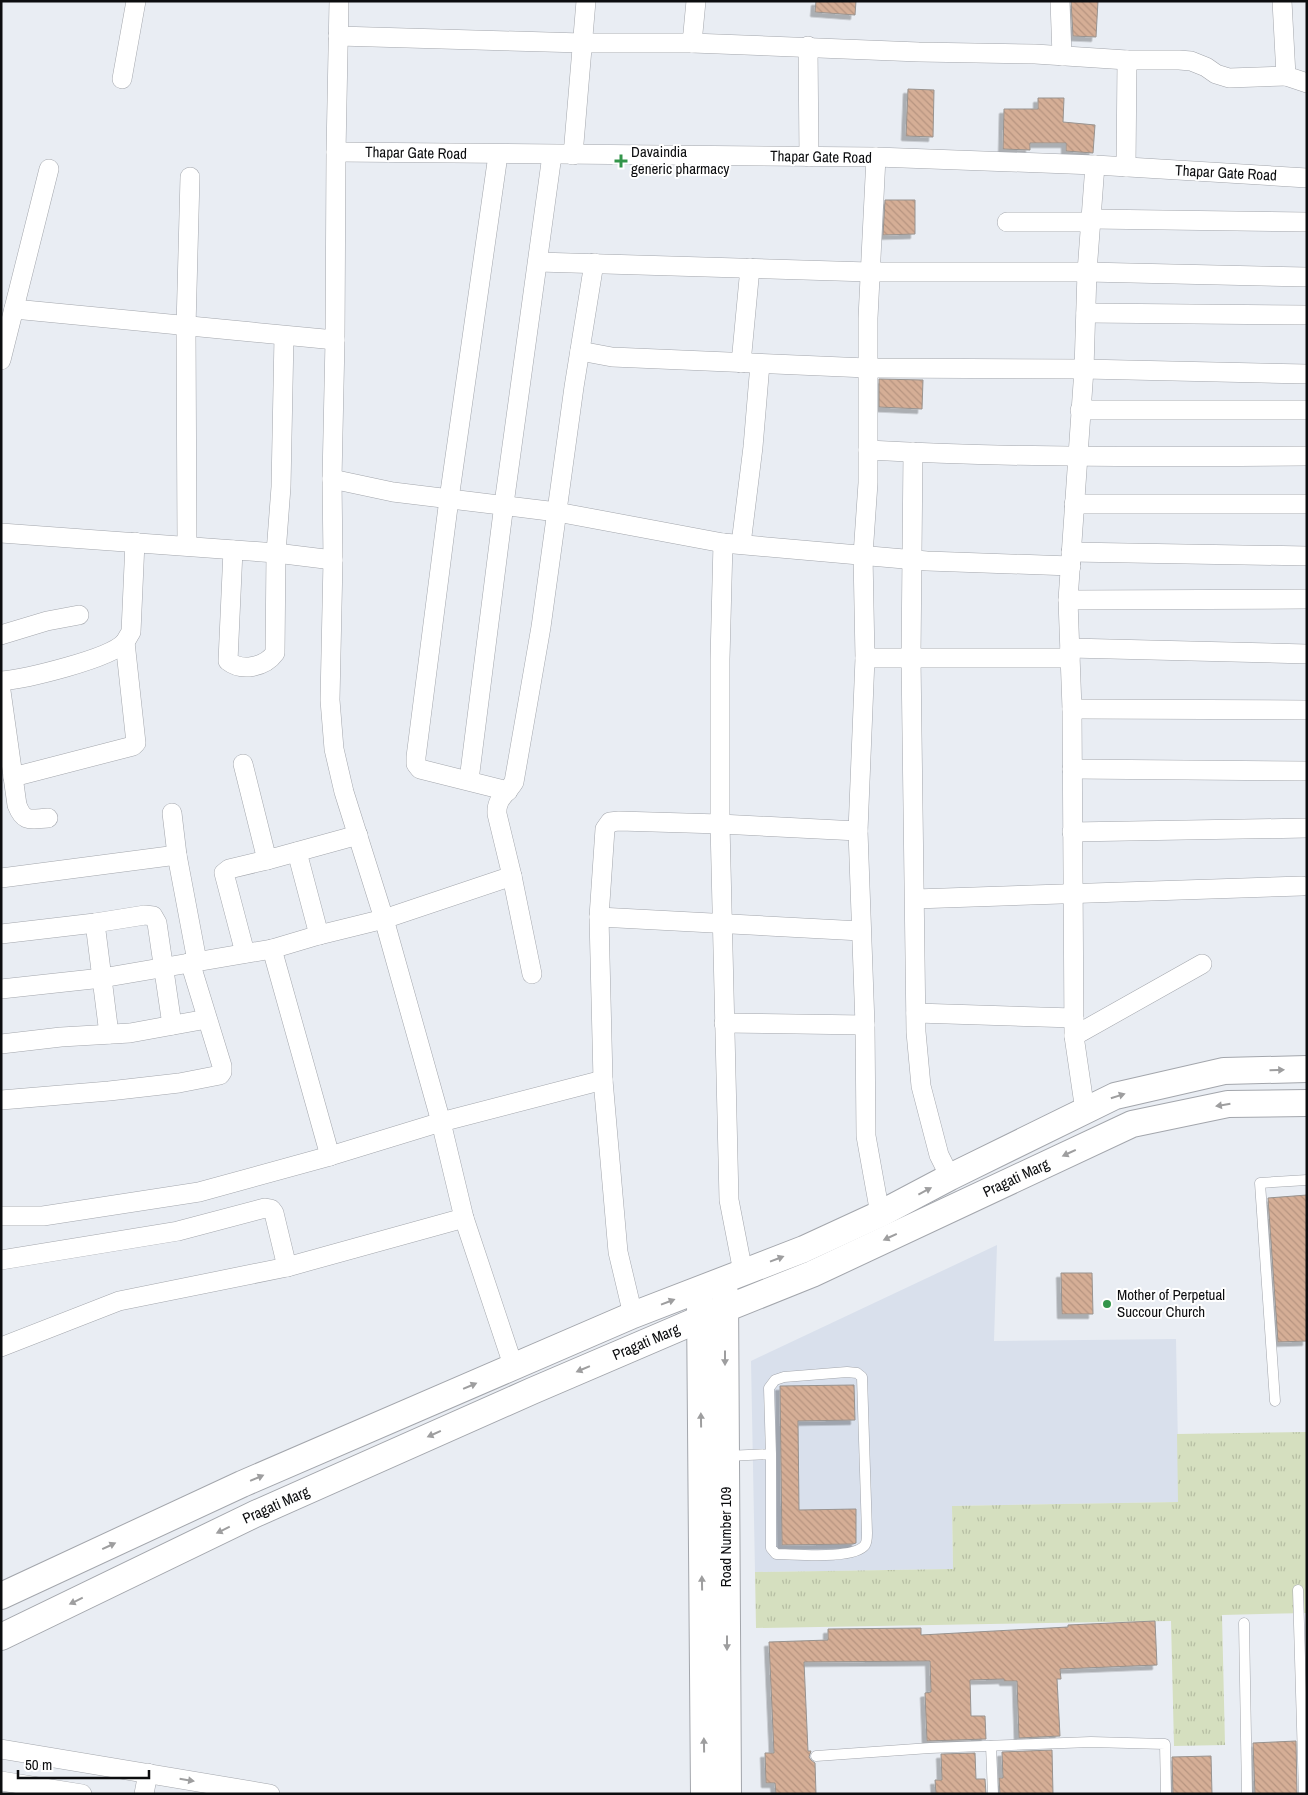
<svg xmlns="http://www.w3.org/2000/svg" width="1308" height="1795" viewBox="0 0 1308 1795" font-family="'Archivo Narrow',sans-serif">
<defs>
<pattern id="park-tufts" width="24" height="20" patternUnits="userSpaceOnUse" patternTransform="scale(1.25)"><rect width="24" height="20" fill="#d5dfbf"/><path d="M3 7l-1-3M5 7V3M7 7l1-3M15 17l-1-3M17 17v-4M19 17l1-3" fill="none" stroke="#b6bea3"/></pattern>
<pattern id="building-back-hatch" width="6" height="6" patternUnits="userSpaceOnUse" patternTransform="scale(1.25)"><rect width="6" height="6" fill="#d5ae96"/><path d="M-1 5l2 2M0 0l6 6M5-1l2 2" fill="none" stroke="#b69480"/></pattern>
<filter id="shadow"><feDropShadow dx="-4.5" dy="4.5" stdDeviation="0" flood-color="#0004"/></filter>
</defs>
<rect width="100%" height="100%" fill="#e9edf3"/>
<path fill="#d9e0ec" d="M997 1245 994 1341 1176 1339 1179 1502 952 1506 953 1569 755 1572 751 1361Z"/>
<path fill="url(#park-tufts)" d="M1307 1432V1613L1222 1615 1225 1745 1174 1746 1171 1621 756 1628 755 1572 953 1569 952 1506 1178 1502 1177 1434Z"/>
<g fill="url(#building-back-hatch)" stroke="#98938f" filter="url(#shadow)">
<path d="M816 1H856L855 15 815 12Z"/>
<path d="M1071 1H1098L1096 37 1073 36Z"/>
<path d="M908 89 934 90 933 137 906 136Z"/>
<path d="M1038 98H1064L1063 122 1095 125 1093 153 1066 151V143H1030V150L1003 149 1004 109H1038Z"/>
<path d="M885 200H915V234L883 235Z"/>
<path d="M879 379 923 380 922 409 879 407Z"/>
<path d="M1307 1195V1341L1278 1342 1268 1198Z"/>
<path d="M1061 1273H1092L1093 1314H1062Z"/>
<path d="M854 1385 855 1420 798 1421 799 1510 856 1509V1543L853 1544 782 1545 780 1386Z"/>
<path d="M1155 1621 1157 1665 1060 1669 1061 1679H1057L1060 1736 1019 1738 1017 1681H1004V1679L970 1680 971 1716H985L986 1739 927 1741 925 1693 931 1692 930 1661 804 1662 808 1751H811L809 1757 811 1760 815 1763 816 1794H776L775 1783H766L765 1753H774L769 1642 828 1640V1629L921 1628V1635L1068 1627V1625Z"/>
<path d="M1296 1741 1297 1794H1255L1253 1743Z"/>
<path d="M1052 1750 1053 1794H1000L999 1778H1003L1002 1752Z"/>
<path d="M975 1753 976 1779H985L986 1794H936L935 1780H942L941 1754Z"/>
<path d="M1211 1756 1212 1794H1173L1172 1757Z"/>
</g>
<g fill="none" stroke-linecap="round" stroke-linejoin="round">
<defs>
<g id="lane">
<path d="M1275 1401 1260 1183 1307 1180"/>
<path d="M727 1456 771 1454 769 1388 775 1380 784 1377 847 1372 857 1373 862 1377 867 1533C867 1537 867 1542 865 1545 854 1560 794 1554 776 1554L771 1548V1454"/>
<path d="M1298 1590 1304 1794"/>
<path d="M1244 1623 1247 1794"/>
<path d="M991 1746 993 1794"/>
<path d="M816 1756 930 1748 1091 1742 1165 1744 1166 1794"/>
</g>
<g id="street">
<path d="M339 1 336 152 335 340 332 479 333 560 330 700 334 749 344 792 384 919 441 1122 464 1218 514 1368"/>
<path d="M1060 1 1062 56"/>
<path d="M1282 1 1286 76 1307 83"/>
<path d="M338 36 582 43H692L919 52 1035 54 1127 60H1179L1191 61 1206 67 1216 74 1229 78 1286 76"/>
<path d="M692 43 696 1"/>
<path d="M808 46 809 157"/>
<path d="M122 79 136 1"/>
<path d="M336 152 876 157 1095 165 1307 178"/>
<path d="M498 155 449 499 416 757V764L420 769 508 791"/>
<path d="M573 155 586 1"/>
<path d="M876 157 868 318V483L863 555 865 658 858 831 865 1025 866 1136 880 1214"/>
<path d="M1126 167 1127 60"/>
<path d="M1092 219 1307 222"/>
<path d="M1007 222H1092"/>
<path d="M538 262 869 272H1087L1307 277"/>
<path d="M14 309 335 340"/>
<path d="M1086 313 1307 315"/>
<path d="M580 351 612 357 867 368 1084 369 1307 374"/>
<path d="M1 360 49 169"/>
<path d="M741 363 750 268"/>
<path d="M1080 410H1307"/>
<path d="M868 450C1014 458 1160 457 1307 456"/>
<path d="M913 452 911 658 916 1032 921 1086 939 1155 950 1177"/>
<path d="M332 479 393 492 557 512 723 543 927 561 1071 566"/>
<path d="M1074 504H1307"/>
<path d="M1 533 276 553 333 560"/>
<path d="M723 543 720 659V824L729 1200 743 1272"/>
<path d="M741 544 753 447 760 364"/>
<path d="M187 546 186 327 190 177"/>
<path d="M233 550 228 661C242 672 265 667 275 653L276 553 281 487 284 336"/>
<path d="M1071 552 1307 556"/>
<path d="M1068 600 1307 599"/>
<path d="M1 635 47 621 79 615"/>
<path d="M1070 648 1307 654"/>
<path d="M865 658H1070"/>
<path d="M1 681C25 679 110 659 125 642 127 639 129 635 131 632L135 542"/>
<path d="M1 691 17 805C24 823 30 819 48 818"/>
<path d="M1072 709 1307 710"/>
<path d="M243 764 267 860 358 835"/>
<path d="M1072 769 1307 771"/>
<path d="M13 777 133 746 136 743 125 642"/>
<path d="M469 780 504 504 552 155"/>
<path d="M172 813 177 855 197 961"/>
<path d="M1072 832 1307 828"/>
<path d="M297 852 319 935"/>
<path d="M1 878 177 855"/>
<path d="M915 899 1302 886"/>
<path d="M599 917 861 931"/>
<path d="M95 923 109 1034"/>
<path d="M1 934 95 923 145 915 153 916 157 923 172 1025"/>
<path d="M272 949 330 1156"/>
<path d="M245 953 224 873 229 869 267 860"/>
<path d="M532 974 512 876 497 814C496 798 506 795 514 782L541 627 574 387 594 263"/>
<path d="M1 989 102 978 272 949 319 935 384 919 512 876"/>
<path d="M916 1013 1074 1018"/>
<path d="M724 1023 865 1025"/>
<path d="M1074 1036 1202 964"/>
<path d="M1 1044 61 1037 130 1033 207 1019"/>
<path d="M1 1100 109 1091 179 1083 220 1075 222 1072V1066L190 962"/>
<path d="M1085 1111 1074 1036 1072 709 1068 600 1084 369 1087 272 1095 165"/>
<path d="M1 1216H43L199 1192 330 1156 441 1122 603 1080"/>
<path d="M1 1260 178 1231 265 1208 271 1209 274 1213 287 1267"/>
<path d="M633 1315 618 1252 603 1080 599 917 605 829 610 822 619 821 720 824 858 831"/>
<path d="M1 1347 119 1301 287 1267 464 1218"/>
<path d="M1 1749 270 1794"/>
<path d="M1 1781 82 1794"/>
<path d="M144 1794 148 1773"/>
</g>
<g id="secondary">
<path d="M725 1293 728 1794"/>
<path d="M700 1303 704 1794"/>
<path d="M1 1596 242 1484 633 1315 804 1249 880 1214 950 1177 1115 1096 1224 1071 1307 1069"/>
<path d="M1 1637 255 1514 532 1391 700 1319 812 1274 1132 1124 1228 1104 1307 1103"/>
</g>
</defs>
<use href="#lane" stroke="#a3a6ac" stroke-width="11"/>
<use href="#street" stroke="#a3a6ac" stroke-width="20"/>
<use href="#secondary" stroke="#a3a6ac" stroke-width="28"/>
<use href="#lane" stroke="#fff" stroke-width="10"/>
<use href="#street" stroke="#fff" stroke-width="19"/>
<use href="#secondary" stroke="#fff" stroke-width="26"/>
</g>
<defs><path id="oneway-solid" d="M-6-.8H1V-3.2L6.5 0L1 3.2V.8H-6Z" transform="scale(1.25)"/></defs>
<g fill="#9e9e9f">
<use href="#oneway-solid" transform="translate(1277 1070) rotate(-2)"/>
<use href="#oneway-solid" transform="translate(1118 1096) rotate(-18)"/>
<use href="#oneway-solid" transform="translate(1223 1105) rotate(171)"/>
<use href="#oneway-solid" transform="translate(1069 1153) rotate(155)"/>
<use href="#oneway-solid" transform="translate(925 1191) rotate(-28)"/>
<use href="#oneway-solid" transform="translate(890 1237) rotate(155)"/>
<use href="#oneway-solid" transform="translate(777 1259) rotate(-21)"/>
<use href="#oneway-solid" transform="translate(668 1302) rotate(-21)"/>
<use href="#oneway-solid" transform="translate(725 1358) rotate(90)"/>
<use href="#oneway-solid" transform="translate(583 1369) rotate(157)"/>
<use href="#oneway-solid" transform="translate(470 1386) rotate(-23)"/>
<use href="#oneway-solid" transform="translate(701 1420) rotate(-91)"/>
<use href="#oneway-solid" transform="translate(434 1434) rotate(156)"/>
<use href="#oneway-solid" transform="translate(257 1478) rotate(-23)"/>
<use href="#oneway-solid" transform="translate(223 1530) rotate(154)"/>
<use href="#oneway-solid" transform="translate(109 1546) rotate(-25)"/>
<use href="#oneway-solid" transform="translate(702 1583) rotate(-91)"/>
<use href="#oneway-solid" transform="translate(76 1601) rotate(154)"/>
<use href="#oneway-solid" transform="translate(727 1643) rotate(90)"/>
<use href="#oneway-solid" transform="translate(704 1745) rotate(-91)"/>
<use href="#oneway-solid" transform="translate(187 1780) rotate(9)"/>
</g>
<g fill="#33954a" stroke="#fff" stroke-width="2">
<path d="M618.5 153.5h5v5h5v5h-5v5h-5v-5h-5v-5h5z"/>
<circle cx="1107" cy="1304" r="5"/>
</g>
<g text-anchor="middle" stroke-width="4" stroke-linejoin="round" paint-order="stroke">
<g font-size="15" fill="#0c0d0f" stroke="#fff" text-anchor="start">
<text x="631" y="157">Davaindia<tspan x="631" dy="17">generic pharmacy</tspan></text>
<text x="1117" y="1300">Mother of Perpetual<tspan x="1117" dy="17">Succour Church</tspan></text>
</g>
<g font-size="15" fill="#0c0d0f" stroke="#fff">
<text transform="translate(416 153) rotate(1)" y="5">Thapar Gate Road</text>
<text transform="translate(821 157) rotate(1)" y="5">Thapar Gate Road</text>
<text transform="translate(1226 173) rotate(3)" y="5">Thapar Gate Road</text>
<text transform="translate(1016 1178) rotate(-25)" y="5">Pragati Marg</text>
<text transform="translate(646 1342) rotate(-23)" y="5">Pragati Marg</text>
<text transform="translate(276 1505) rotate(-24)" y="5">Pragati Marg</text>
<text transform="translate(726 1537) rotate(-90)" y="5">Road Number 109</text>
</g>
</g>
<rect width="1308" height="1795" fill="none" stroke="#0c0d0f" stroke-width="5"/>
<path d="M18 1770v8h131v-8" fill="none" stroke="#0c0d0f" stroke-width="2.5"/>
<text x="25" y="1770" font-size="15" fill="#0c0d0f" stroke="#ffffff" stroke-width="4" paint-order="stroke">50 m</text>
</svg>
